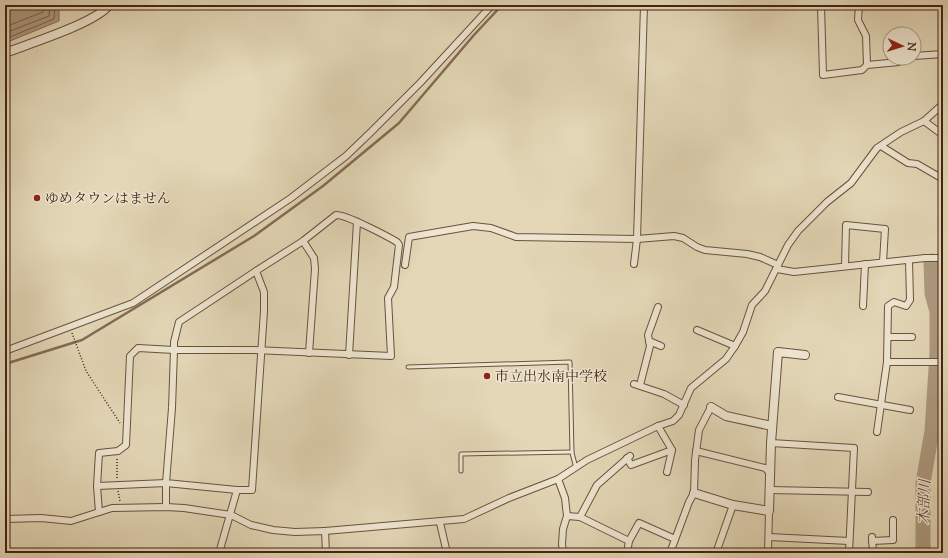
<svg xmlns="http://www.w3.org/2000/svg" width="948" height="558" viewBox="0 0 948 558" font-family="'Sorts Mill Goudy','Noto Serif JP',serif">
<rect width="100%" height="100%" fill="#e3d7b7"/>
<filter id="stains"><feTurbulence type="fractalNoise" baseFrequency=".005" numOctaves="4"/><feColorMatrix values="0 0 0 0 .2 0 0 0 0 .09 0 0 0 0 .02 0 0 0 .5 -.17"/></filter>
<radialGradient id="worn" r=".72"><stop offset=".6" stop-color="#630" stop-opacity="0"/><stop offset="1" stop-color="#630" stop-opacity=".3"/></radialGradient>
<path fill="#ad9a80" stroke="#836b55" d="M5 5H59V21L5 43Z"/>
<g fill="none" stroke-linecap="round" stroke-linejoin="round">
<g stroke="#795f4a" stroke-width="1">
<path d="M5 27 43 12 44 5"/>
<path d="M5 33 49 16 50 5"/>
<path d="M5 39 54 19 55 5"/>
</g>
<path stroke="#836b55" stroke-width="2.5" d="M5 364 82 340 254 236 323 186 399 123 474 35 502 5"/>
<path stroke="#ad9a80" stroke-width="15" d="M923 553V483L932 431 937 353V312L932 293 931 261"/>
<defs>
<g id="service">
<path d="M408 367 570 362 572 453 576 468"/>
<path d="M461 471V454L572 452"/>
</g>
<g id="minor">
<path d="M821 5 823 75 862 70 867 65 899 62 903 58"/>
<path d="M859 5 858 20 866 36 867 65"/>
<path d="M914 56 943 54"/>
<path d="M924 121 943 135"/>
<path d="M881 146 908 163 917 164 943 179"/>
<path d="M303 241 314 258 315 269 309 353"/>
<path d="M634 264 637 239 644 5"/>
<path d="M405 265 409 237 473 226 491 228 516 237 637 239 674 236 683 238 697 247 705 250 747 254 760 257 778 265"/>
<path d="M845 266 846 225 885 229 883 262"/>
<path d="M777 269 794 272 925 258H943"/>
<path d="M863 306 865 264"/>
<path d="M697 330 735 346"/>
<path d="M888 337H912"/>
<path d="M649 341 661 346"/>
<path d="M5 351 133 303 291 198 346 156 371 132 420 83 492 5"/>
<path d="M349 355 357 222"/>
<path d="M887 362H943"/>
<path d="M634 384 664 394 684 405"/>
<path d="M640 385 650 346 648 335 658 307"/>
<path d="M838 397 910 410"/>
<path d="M658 426 672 450 667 472"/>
<path d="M877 432 887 362 888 306 894 302 906 306 910 300 909 260"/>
<path d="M771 443 854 448 849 553"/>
<path d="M696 451 765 468 770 473"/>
<path d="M627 458 631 465 672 450"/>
<path d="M558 479 565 498 567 516 563 529 562 544 563 553"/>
<path d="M97 486 166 483V507"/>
<path d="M769 490 868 492"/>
<path d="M99 512 97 486 99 453 118 451 126 445 130 356 138 348 174 350V342L179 322 256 271 264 292V311L252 490H237"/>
<path d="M567 516 580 517 629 541"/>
<path d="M580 517 597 485 630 456"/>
<path d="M5 519 41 518 71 521 112 508 166 507 184 508 231 515 251 525 273 530 295 532 325 531 326 553"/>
<path d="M440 523 447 553"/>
<path d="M325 531 464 519 509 498 558 479 587 460 658 426 673 421 679 415 691 388 726 359 735 346 743 332 752 305 765 291 788 245 798 231 827 202 851 183 877 148 901 132 924 121 943 104"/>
<path d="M769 537 849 541"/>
<path d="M872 537 873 553"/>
<path d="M872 541 893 540V520"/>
<path d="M219 553 237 490 166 483 172 408 174 350H254L391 356 388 298 394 287 399 245 397 242C387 236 345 214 336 215L303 241 256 271"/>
<path d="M627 553 629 541 639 523 675 539"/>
<path d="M670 553 689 502 694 493 695 460 699 430 711 407"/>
<path d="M716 553 733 505"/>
<path d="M768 553 769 511"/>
</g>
<g id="tertiary">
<path d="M5 53C28 44 96 23 109 5"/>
<path d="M711 407 726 416 772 426"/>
<path d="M694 493 733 505 769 511 771 443 778 352 805 355"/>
</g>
</defs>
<use href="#service" stroke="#6c513d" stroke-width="5"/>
<use href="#minor" stroke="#6c513d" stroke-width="8"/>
<use href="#tertiary" stroke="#6c513d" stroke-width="10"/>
<g stroke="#452414" stroke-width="1.5" stroke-dasharray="1 2" stroke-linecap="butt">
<path d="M72 333 86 371 120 423"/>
<path d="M117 478V458"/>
<path d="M118 491 120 501"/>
</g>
<use href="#service" stroke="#ede5d0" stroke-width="3"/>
<use href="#minor" stroke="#ede5d0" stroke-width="6"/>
<use href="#tertiary" stroke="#ede5d0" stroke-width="8"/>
</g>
<g fill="#8f2418" stroke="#ede5d0" stroke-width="1.5">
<circle cx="37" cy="198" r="4"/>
<circle cx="487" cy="376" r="4"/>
</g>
<g text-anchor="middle" stroke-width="3" stroke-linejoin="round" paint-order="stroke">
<g font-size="14" fill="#452414" stroke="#ede5d0" text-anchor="start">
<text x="45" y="203">ゆめタウンはません</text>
<text x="495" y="381">市立出水南中学校</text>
</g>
<g font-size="15" font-style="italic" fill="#644734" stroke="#ede5d0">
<text transform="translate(924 502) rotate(-88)" y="5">木部川</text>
</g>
</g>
<rect width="948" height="558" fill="none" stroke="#e3d7b7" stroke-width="20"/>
<rect x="6" y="6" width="936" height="546" fill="none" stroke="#452414" stroke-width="2"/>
<rect x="10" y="10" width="928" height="538" fill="none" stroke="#452414"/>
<g transform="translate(902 46) rotate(94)"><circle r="19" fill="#ede5d0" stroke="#aa9885"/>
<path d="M0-3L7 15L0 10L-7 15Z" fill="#8f2418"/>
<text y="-6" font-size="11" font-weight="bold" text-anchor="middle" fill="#452414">N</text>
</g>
<rect width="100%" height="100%" filter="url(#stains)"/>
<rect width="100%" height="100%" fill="url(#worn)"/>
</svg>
